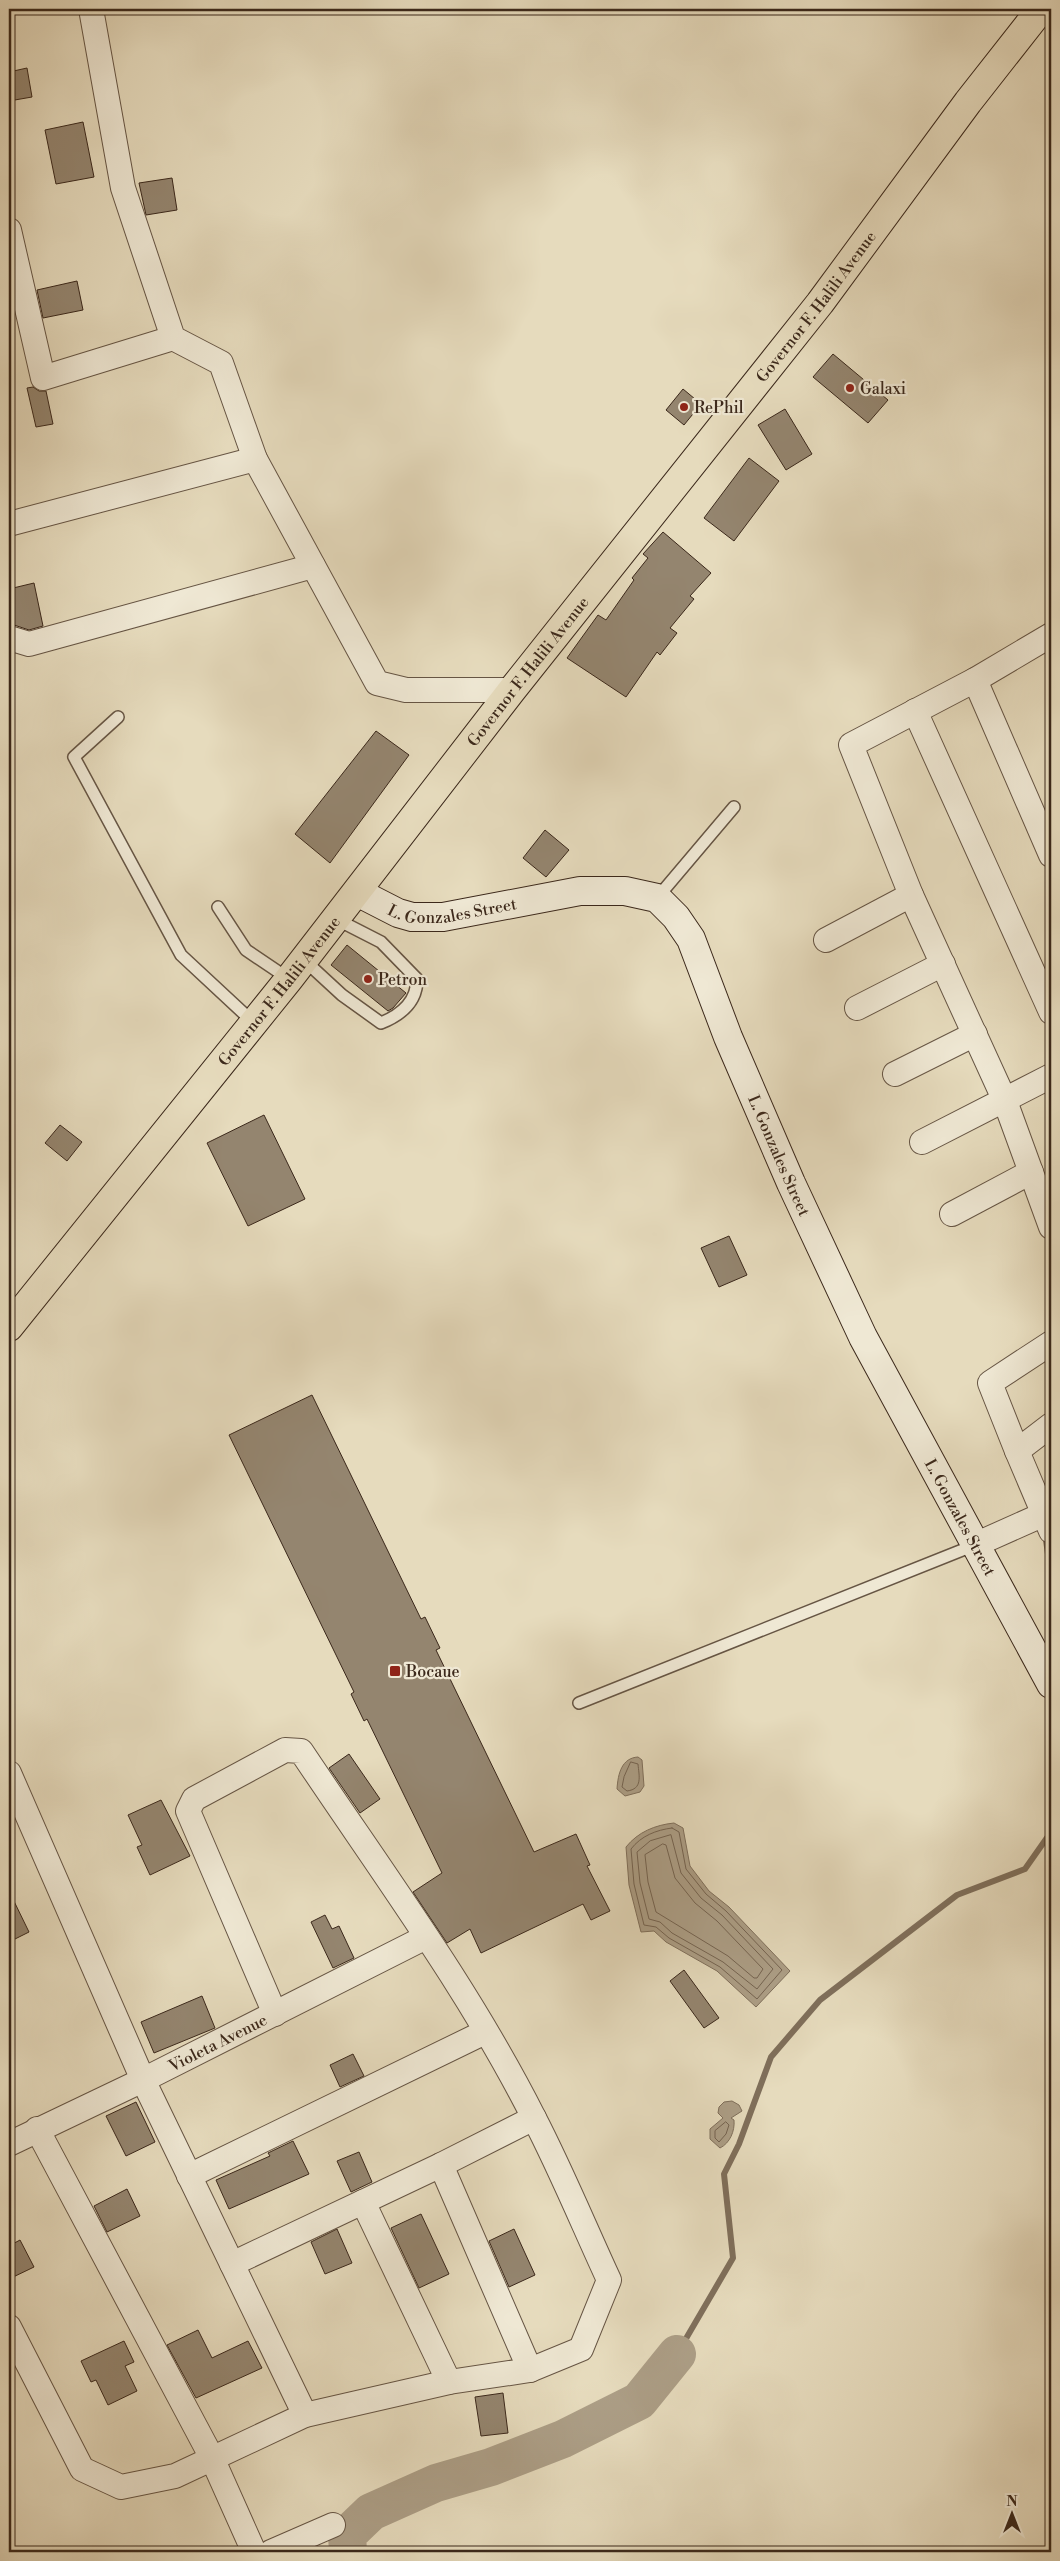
<svg xmlns="http://www.w3.org/2000/svg" width="1060" height="2561" viewBox="0 0 1060 2561" font-family="'Libre Bodoni',serif">
<rect width="100%" height="100%" fill="#e6dbbd"/>
<filter id="stains"><feTurbulence type="fractalNoise" baseFrequency=".004" numOctaves="4"/><feColorMatrix values="0 0 0 0 .2 0 0 0 0 .09 0 0 0 0 .02 0 0 0 .5 -.17"/></filter>
<radialGradient id="worn" r=".72"><stop offset=".6" stop-color="#630" stop-opacity="0"/><stop offset="1" stop-color="#630" stop-opacity=".3"/></radialGradient>
<g fill="#ac9e86" stroke="#7f6f5b">
<path d="M638 1757 642 1760 644 1786 640 1792 625 1796 617 1789C618 1773 622 1758 638 1757Z"/>
<path d="M674 1823 683 1828 690 1866 709 1891 729 1907 790 1971 756 2007 717 1971 666 1942 654 1931 641 1932 629 1885 626 1847C638 1832 655 1825 674 1823Z"/>
<path d="M732 2101 739 2105 742 2111 731 2118 734 2120C735 2131 730 2143 720 2148L710 2139V2129L723 2118 718 2113 719 2107 724 2102Z"/>
</g>
<g fill="none" stroke-linecap="round" stroke-linejoin="round">
<g stroke="#746350" stroke-width="1">
<path d="M631 1762 638 1764C639 1776 643 1789 627 1791L622 1787 624 1777Z"/>
<path d="M672 1828 679 1832 686 1869 706 1894 726 1911 782 1970 757 1999 720 1967 669 1938 656 1927 644 1925 634 1884 631 1849C641 1836 656 1830 672 1828Z"/>
<path d="M671 1835 681 1873 701 1898 722 1915 773 1969 757 1989 723 1962 672 1933 660 1922 649 1919 640 1883 637 1852 650 1841Z"/>
<path d="M663 1844 666 1845 675 1878 695 1903 717 1921 763 1969 757 1978H754L728 1956 656 1912 648 1882 645 1855Z"/>
<path d="M726 2122 729 2125 726 2134 719 2142 715 2138V2131Z"/>
</g>
<g stroke="#7f6f5b" stroke-width="6">
<path d="M1046 1540 1051 1575"/>
<path d="M677 2354 733 2258 724 2174 739 2144 771 2057 820 2000 957 1895 1025 1869 1051 1832"/>
</g>
<path stroke="#ac9e86" stroke-width="38" d="M348 2552 347 2535 371 2512 436 2483 491 2467 563 2439 639 2401 677 2354"/>
</g>
<g fill="#94856f" stroke="#3b281b">
<path d="M27 68 32 97 9 101V72Z"/>
<path d="M83 122 94 177 56 184 45 130Z"/>
<path d="M172 178 177 210 146 215 139 183Z"/>
<path d="M77 281 83 310 43 318 37 290Z"/>
<path d="M833 354 888 400 868 423 813 377Z"/>
<path d="M33 387 39 391H46L53 424 36 427 27 388Z"/>
<path d="M683 389 701 404 684 425 666 410Z"/>
<path d="M785 409 812 454 786 470 758 425Z"/>
<path d="M749 458 779 481 734 541 704 518Z"/>
<path d="M663 532 711 573 690 596 694 599 670 628 677 633 660 655 657 652 626 697 567 658 598 615 606 620 634 580 632 578 648 558 643 554Z"/>
<path d="M34 583 43 626 29 630 14 625 9 603V589Z"/>
<path d="M376 731 409 755 330 863 295 834Z"/>
<path d="M545 830 569 850 546 877 523 858Z"/>
<path d="M347 945 406 993 393 1008 388 1011 331 965Z"/>
<path d="M264 1115 305 1199 248 1226 207 1143Z"/>
<path d="M60 1125 82 1142 67 1161 45 1143Z"/>
<path d="M729 1236 747 1275 719 1287 701 1248Z"/>
<path d="M312 1395 421 1619 425 1617 440 1648 436 1650 534 1852 576 1834 590 1865 587 1866 610 1911 591 1920 583 1904 481 1953 470 1929 447 1943 413 1892 442 1873 367 1719 364 1721 351 1694 354 1692 229 1435Z"/>
<path d="M349 1754 380 1799 360 1813 329 1768Z"/>
<path d="M161 1800 190 1856 150 1875 137 1847 142 1845 128 1815Z"/>
<path d="M9 1891 29 1932 9 1942Z"/>
<path d="M325 1915 332 1929 339 1926 354 1958 333 1968 311 1922Z"/>
<path d="M684 1970 719 2018 704 2028 670 1981Z"/>
<path d="M202 1996 215 2028 154 2053 141 2022Z"/>
<path d="M353 2054 364 2076 340 2087 330 2065Z"/>
<path d="M136 2102 155 2142 126 2156 106 2116Z"/>
<path d="M293 2141 309 2174 229 2209 216 2180 270 2156 268 2153Z"/>
<path d="M359 2152 372 2182 351 2192 337 2161Z"/>
<path d="M127 2189 140 2216 107 2232 94 2206Z"/>
<path d="M421 2214 449 2274 419 2288 391 2228Z"/>
<path d="M337 2229 352 2263 325 2274 311 2242Z"/>
<path d="M514 2229 535 2275 509 2287 489 2241Z"/>
<path d="M20 2240 34 2267 9 2279V2246Z"/>
<path d="M198 2330 212 2358 248 2341 262 2368 196 2398 167 2345Z"/>
<path d="M124 2341 134 2362 125 2366 137 2391 108 2405 96 2380 91 2382 81 2361Z"/>
<path d="M503 2393 508 2433 481 2436 475 2397Z"/>
</g>
<g fill="none" stroke-linecap="round" stroke-linejoin="round">
<defs>
<g id="lane">
<path d="M118 717 74 757 181 955 253 1022"/>
<path d="M657 898 734 807"/>
<path d="M218 907 246 950 289 979"/>
<path d="M304 960 342 995 381 1023C401 1015 417 1002 417 979L381 942 336 919"/>
<path d="M579 1703 975 1545"/>
</g>
<g id="street">
<path d="M91 9 123 188 173 338 221 363 255 459 377 683 406 690H512"/>
<path d="M9 230 43 378 173 338"/>
<path d="M9 524 255 459"/>
<path d="M1051 635 975 680 851 745 911 895 1005 1101 1051 1227"/>
<path d="M9 638 29 644 313 566"/>
<path d="M975 680 1051 855"/>
<path d="M915 711 1051 1012"/>
<path d="M826 940 911 895"/>
<path d="M857 1008 943 964"/>
<path d="M895 1074 975 1034"/>
<path d="M922 1142 1051 1076"/>
<path d="M952 1214 1031 1172"/>
<path d="M1051 1343 990 1383 1017 1451 1051 1425"/>
<path d="M1017 1451 1051 1531"/>
<path d="M977 1544 1051 1511"/>
<path d="M9 1773 143 2080 305 2415"/>
<path d="M37 2129 212 2458 254 2552"/>
<path id="s1" d="M9 2144 143 2080 426 1937"/>
<path d="M441 2165 530 2370"/>
<path d="M189 2176 485 2032"/>
<path d="M363 2202 449 2382"/>
<path d="M232 2264 441 2165 534 2118"/>
<path d="M9 2327 82 2469 121 2487 175 2476 305 2415 449 2382 530 2370 581 2349 609 2280C584 2226 561 2170 534 2118 469 1989 381 1871 301 1751L285 1750 194 1799 188 1811 275 2014"/>
<path d="M271 2552 333 2525"/>
</g>
<g id="secondary">
<path id="s2" d="M357 892 398 913 412 917H443L580 891H625L657 898 676 917 691 939 728 1037 791 1183 863 1337 1051 1684"/>
</g>
<g id="primary">
<path id="s3" d="M9 1327 289 979 512 690 820 303 968 102 1041 9"/>
</g>
</defs>
<use href="#lane" stroke="#654" stroke-width="14"/>
<use href="#street" stroke="#654" stroke-width="26"/>
<use href="#secondary" stroke="#3b281b" stroke-width="30"/>
<use href="#primary" stroke="#3b281b" stroke-width="30"/>
<use href="#lane" stroke="#efe8d4" stroke-width="11"/>
<use href="#street" stroke="#efe8d4" stroke-width="24"/>
<use href="#secondary" stroke="#efe8d4" stroke-width="28"/>
<use href="#primary" stroke="#e6dbbd" stroke-width="28"/>
</g>
<g fill="#8f2418" stroke="#efe8d4" stroke-width="2">
<circle cx="850" cy="388" r="5"/>
<circle cx="684" cy="407" r="5"/>
<circle cx="368" cy="979" r="5"/>
<rect x="389" y="1665" width="12" height="12" rx="2.5"/>
</g>
<g text-anchor="middle" stroke-width="4.5" stroke-linejoin="round" paint-order="stroke">
<g font-size="16" fill="#3b281b" stroke="#efe8d4">
<text dy="6" stroke="none"><textPath href="#s3" startOffset="1301">Governor F. Halili Avenue</textPath></text>
<text dy="6" stroke="none"><textPath href="#s3" startOffset="836">Governor F. Halili Avenue</textPath></text>
<text dy="6" stroke="none"><textPath href="#s2" startOffset="101">L. Gonzales Street</textPath></text>
<text dy="6" stroke="none"><textPath href="#s3" startOffset="431">Governor F. Halili Avenue</textPath></text>
<text dy="6" stroke="none"><textPath href="#s2" startOffset="596">L. Gonzales Street</textPath></text>
<text dy="6" stroke="none"><textPath href="#s2" startOffset="1001">L. Gonzales Street</textPath></text>
<text dy="6" stroke="none"><textPath href="#s1" startOffset="232">Violeta Avenue</textPath></text>
</g>
<g font-size="16" fill="#3b281b" stroke="#efe8d4" text-anchor="start">
<text x="860" y="394">Galaxi</text>
<text x="694" y="413">RePhil</text>
<text x="378" y="985">Petron</text>
<text x="406" y="1677">Bocaue</text>
</g>
</g>
<rect width="1060" height="2561" fill="none" stroke="#e6dbbd" stroke-width="30"/>
<rect x="10" y="10" width="1040" height="2541" fill="none" stroke="#3b281b" stroke-width="2.5"/>
<rect x="15" y="15" width="1030" height="2531" fill="none" stroke="#3b281b"/>
<g transform="translate(1012 2514)" stroke="#efe8d4" stroke-width="4" paint-order="stroke">
<path d="M0-4L9 19L0 12L-9 19Z" fill="#3b281b"/>
<text y="-8" font-size="14" font-weight="bold" text-anchor="middle" fill="#3b281b">N</text>
</g>
<rect width="100%" height="100%" filter="url(#stains)"/>
<rect width="100%" height="100%" fill="url(#worn)"/>
</svg>
